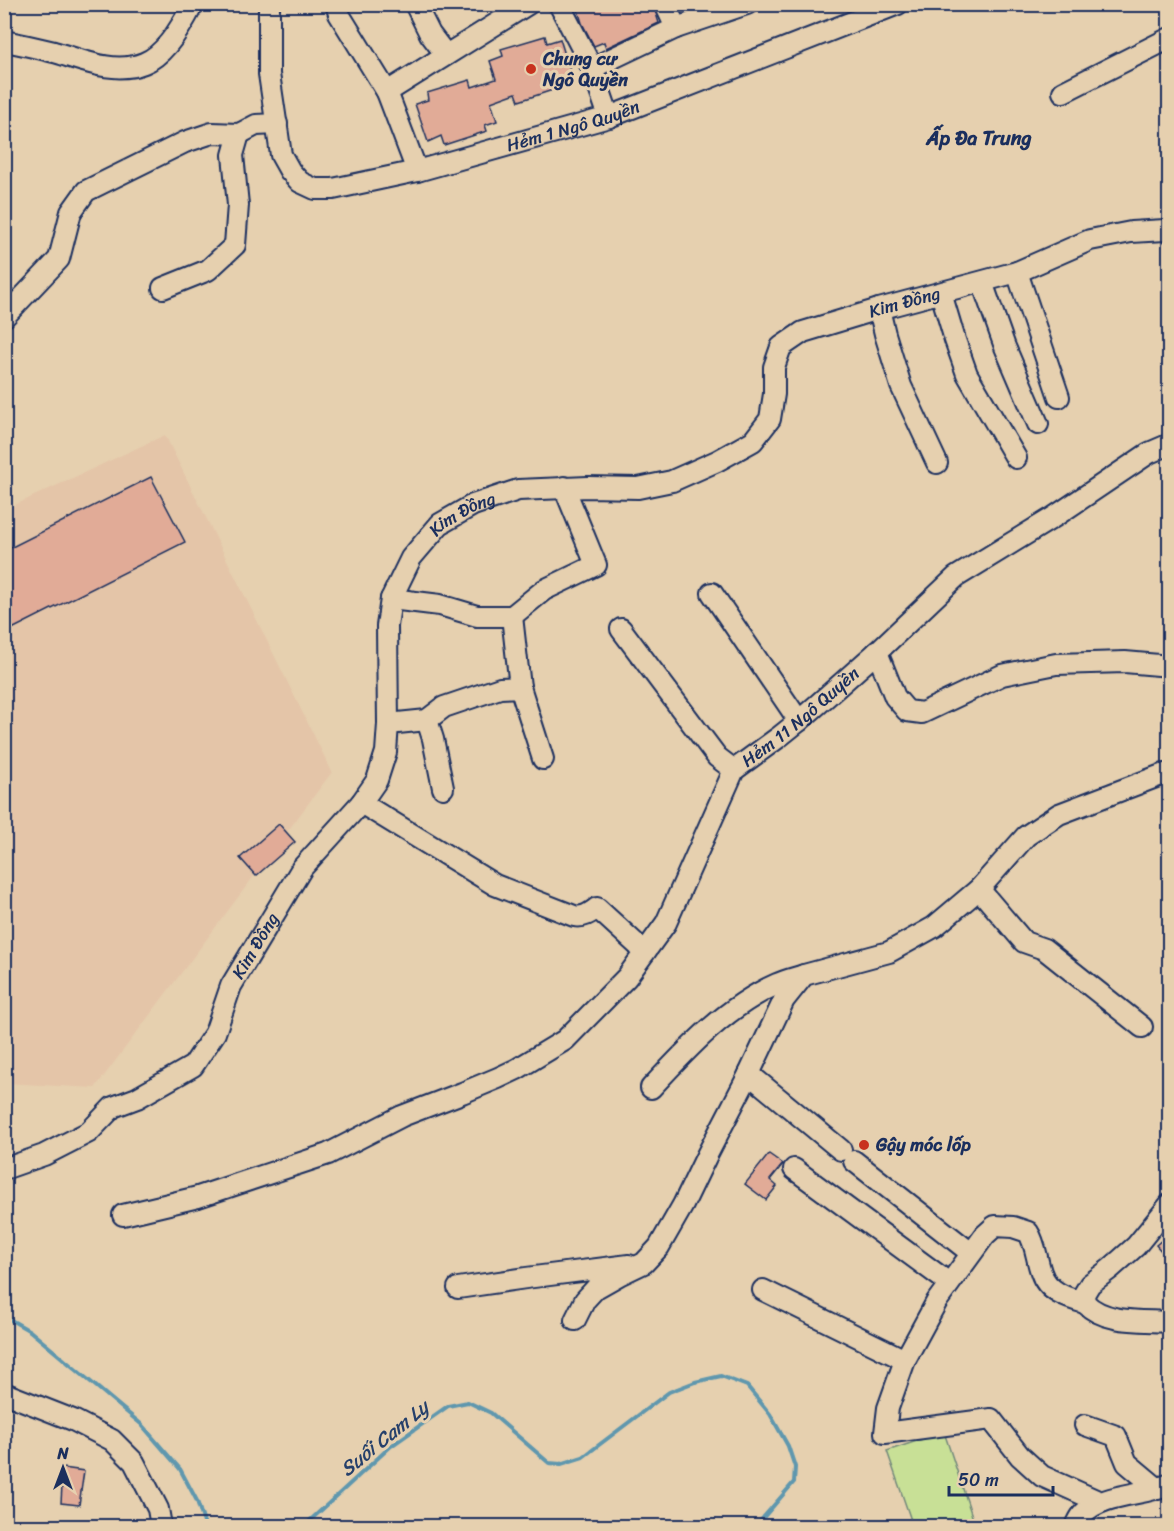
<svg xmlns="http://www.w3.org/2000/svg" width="1174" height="1531" viewBox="0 0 1174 1531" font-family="Sriracha,sans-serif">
<rect width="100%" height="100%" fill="#e6d0af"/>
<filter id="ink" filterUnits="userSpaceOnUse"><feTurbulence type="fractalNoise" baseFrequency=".0167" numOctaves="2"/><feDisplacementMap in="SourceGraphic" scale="12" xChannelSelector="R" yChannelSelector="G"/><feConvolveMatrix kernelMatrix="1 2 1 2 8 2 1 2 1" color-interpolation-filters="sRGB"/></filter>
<g filter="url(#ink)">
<path fill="#e4c5a8" d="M165 435 332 772 95 1088 5 1083 4 510Z"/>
<path fill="#c8e096" stroke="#72887a" stroke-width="1.5" d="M944 1432 974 1522 960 1526H913L887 1451Z"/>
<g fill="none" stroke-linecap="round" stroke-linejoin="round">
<g stroke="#5e97ae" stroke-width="4">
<path d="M4 1316 30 1331 141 1424 180 1469 197 1501 205 1526"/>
<path d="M304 1526 391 1446 448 1406 468 1402 491 1413 549 1463 561 1464 583 1457 669 1392 695 1382 721 1376 747 1386 770 1414 788 1446 795 1467 794 1482 756 1526"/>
</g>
</g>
<g fill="#e1ab97" stroke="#1b2f5e" stroke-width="1.5">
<path d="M594 4H653L659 23 606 48 604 42 594 46 582 23 578 10Z"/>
<path d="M545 36 547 43 560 39 572 77 560 81 562 87 519 101 516 93 491 102 497 121 485 125 487 131 444 145 441 136 428 142 415 104 428 100 427 93 470 80 472 87 496 79 490 61 503 56 501 49Z"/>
<path d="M151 477 185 542 4 633V551Z"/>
<path d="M279 824 295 842 256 876 240 858Z"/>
<path d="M769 1154 783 1164 770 1180 777 1186 766 1200 745 1184Z"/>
<path d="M1170 1233V1261L1156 1245Z"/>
<path d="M63 1468 84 1471 79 1505 61 1503Z"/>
</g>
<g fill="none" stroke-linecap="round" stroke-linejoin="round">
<defs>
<g id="minor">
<path id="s1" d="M269 4V74L281 155 290 171 300 182 315 189H333L417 171 609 117 898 4"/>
<path d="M336 4 339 14 387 92 417 171"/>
<path d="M415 4 430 34 446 55"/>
<path d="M559 4 592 68 609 117"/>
<path d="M665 4 676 28"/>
<path d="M4 41C21 44 38 48 54 52 82 60 114 75 144 63 165 55 183 24 193 4"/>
<path d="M592 68 676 28 747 4"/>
<path d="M387 92 528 4"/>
<path d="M1063 92 1170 38"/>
<path d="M1017 272 1059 397"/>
<path d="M982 282 1005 347 1038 424"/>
<path d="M163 288 208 270 235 245 238 205 233 155 239 134"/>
<path d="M941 293 955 340 967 374 1016 458"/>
<path d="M879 309 885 334 901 386 937 463"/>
<path d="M4 317 59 259 71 212 86 191 185 142 212 133 239 134 256 125 277 124"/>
<path d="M712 593 799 721"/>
<path d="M391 599 440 605 477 616H512L544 590 596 565 564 487"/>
<path d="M512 616 520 687 543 759"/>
<path d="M621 629 717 757 734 770"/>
<path d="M877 652 895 697 907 711 922 713 1002 675 1056 664 1125 662 1170 666"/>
<path d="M427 720 433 739 443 788"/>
<path d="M388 724 427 720 444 707 500 688 520 687"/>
<path d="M361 803 495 885 574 916C584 918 590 913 597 908L645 952"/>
<path d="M979 889 1024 942 1044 949 1142 1027"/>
<path d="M749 1074 841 1150"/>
<path d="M651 1088C688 1048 727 1006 777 984 786 980 795 978 804 975"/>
<path d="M854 1161 971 1253"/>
<path id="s2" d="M4 1169 44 1155 89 1132 113 1107 137 1098 193 1066 215 1033 231 986 302 868 361 803 377 780 386 752 388 724 387 626 391 599 411 558 440 524 473 505 518 490 588 487 638 488 672 481 717 461 753 441 770 419 774 394V367L781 347 803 332 879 309 1017 272 1090 240 1131 232 1165 230 1170 232"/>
<path d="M794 1169 949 1283"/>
<path d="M1170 1204 1136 1246 1110 1269 1090 1284 1084 1294 1085 1303C1105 1324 1142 1320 1170 1322"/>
<path id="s3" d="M123 1215 198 1197 328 1154 402 1116 462 1093 498 1078 517 1069 565 1040 627 977 666 923 734 770 779 737 799 721 877 652 956 577 1054 517 1149 453 1170 444"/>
<path d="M458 1288 526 1278 629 1265"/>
<path d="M763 1290 905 1360"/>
<path d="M1085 1303C1067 1298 1047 1292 1041 1272 1036 1258 1036 1244 1028 1232L1013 1227 995 1226 985 1235 937 1301 905 1360 888 1408 885 1433 991 1419 1020 1456 1042 1476 1100 1502"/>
<path d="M575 1320 585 1300 596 1288 619 1275 644 1263 659 1247 683 1205 708 1153 749 1074 784 1000 804 975 889 952 934 927 979 889 1026 836 1059 814 1164 774H1170"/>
<path d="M4 1393 73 1420 112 1440 134 1462 158 1509 161 1526"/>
<path d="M1085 1425 1116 1436 1127 1463 1158 1489"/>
<path d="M1076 1526C1078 1522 1080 1517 1083 1514 1103 1493 1143 1496 1170 1484"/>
</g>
</defs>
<use href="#minor" stroke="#1b2f5e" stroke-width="24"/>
<use href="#minor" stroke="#e6d0af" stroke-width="20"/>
</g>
</g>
<g fill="#c8321e" stroke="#e6d0af" stroke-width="2">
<circle cx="531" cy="69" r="6"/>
<circle cx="864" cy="1145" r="6"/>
</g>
<g text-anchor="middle" stroke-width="6" stroke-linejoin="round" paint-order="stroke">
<g font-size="18" font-weight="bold" fill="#1b2f5e" stroke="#e6d0af" text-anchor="start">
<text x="543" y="65">Chung cư<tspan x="543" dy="21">Ngô Quyền</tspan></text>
<text x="876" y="1151">Gậy móc lốp</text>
</g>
<g font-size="18" fill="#1b2f5e" stroke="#e6d0af">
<text dy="6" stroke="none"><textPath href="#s1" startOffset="468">Hẻm 1 Ngô Quyền</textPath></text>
<text dy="6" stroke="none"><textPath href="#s2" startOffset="1398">Kim Đồng</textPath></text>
<text dy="6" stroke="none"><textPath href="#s2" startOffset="858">Kim Đồng</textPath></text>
<text dy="6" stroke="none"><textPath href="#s3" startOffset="885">Hẻm 11 Ngô Quyền</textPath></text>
<text dy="6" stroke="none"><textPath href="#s2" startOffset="354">Kim Đồng</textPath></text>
</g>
<g font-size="20" font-weight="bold" fill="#1b2f5e" stroke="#e6d0af">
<text x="979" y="145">Ấp Đa Trung</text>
</g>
<g font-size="20" font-style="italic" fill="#26406b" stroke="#e6d0af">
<text transform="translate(384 1438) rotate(-39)" y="7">Suối Cam Ly</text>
</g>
</g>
<rect width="1174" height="1531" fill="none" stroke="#e6d0af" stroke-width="24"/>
<rect x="12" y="12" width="1150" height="1507" fill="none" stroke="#1b2f5e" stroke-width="2" filter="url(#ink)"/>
<g transform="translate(63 1468)" stroke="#e6d0af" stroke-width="4.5" paint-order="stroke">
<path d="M0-4.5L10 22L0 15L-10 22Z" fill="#1b2f5e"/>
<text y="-9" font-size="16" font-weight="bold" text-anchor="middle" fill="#1b2f5e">N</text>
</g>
<path d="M949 1486v9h104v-9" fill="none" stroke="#1b2f5e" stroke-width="3"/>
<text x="958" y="1486" font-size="18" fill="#1b2f5e" stroke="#e6d0af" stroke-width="4.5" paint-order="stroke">50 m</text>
</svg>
